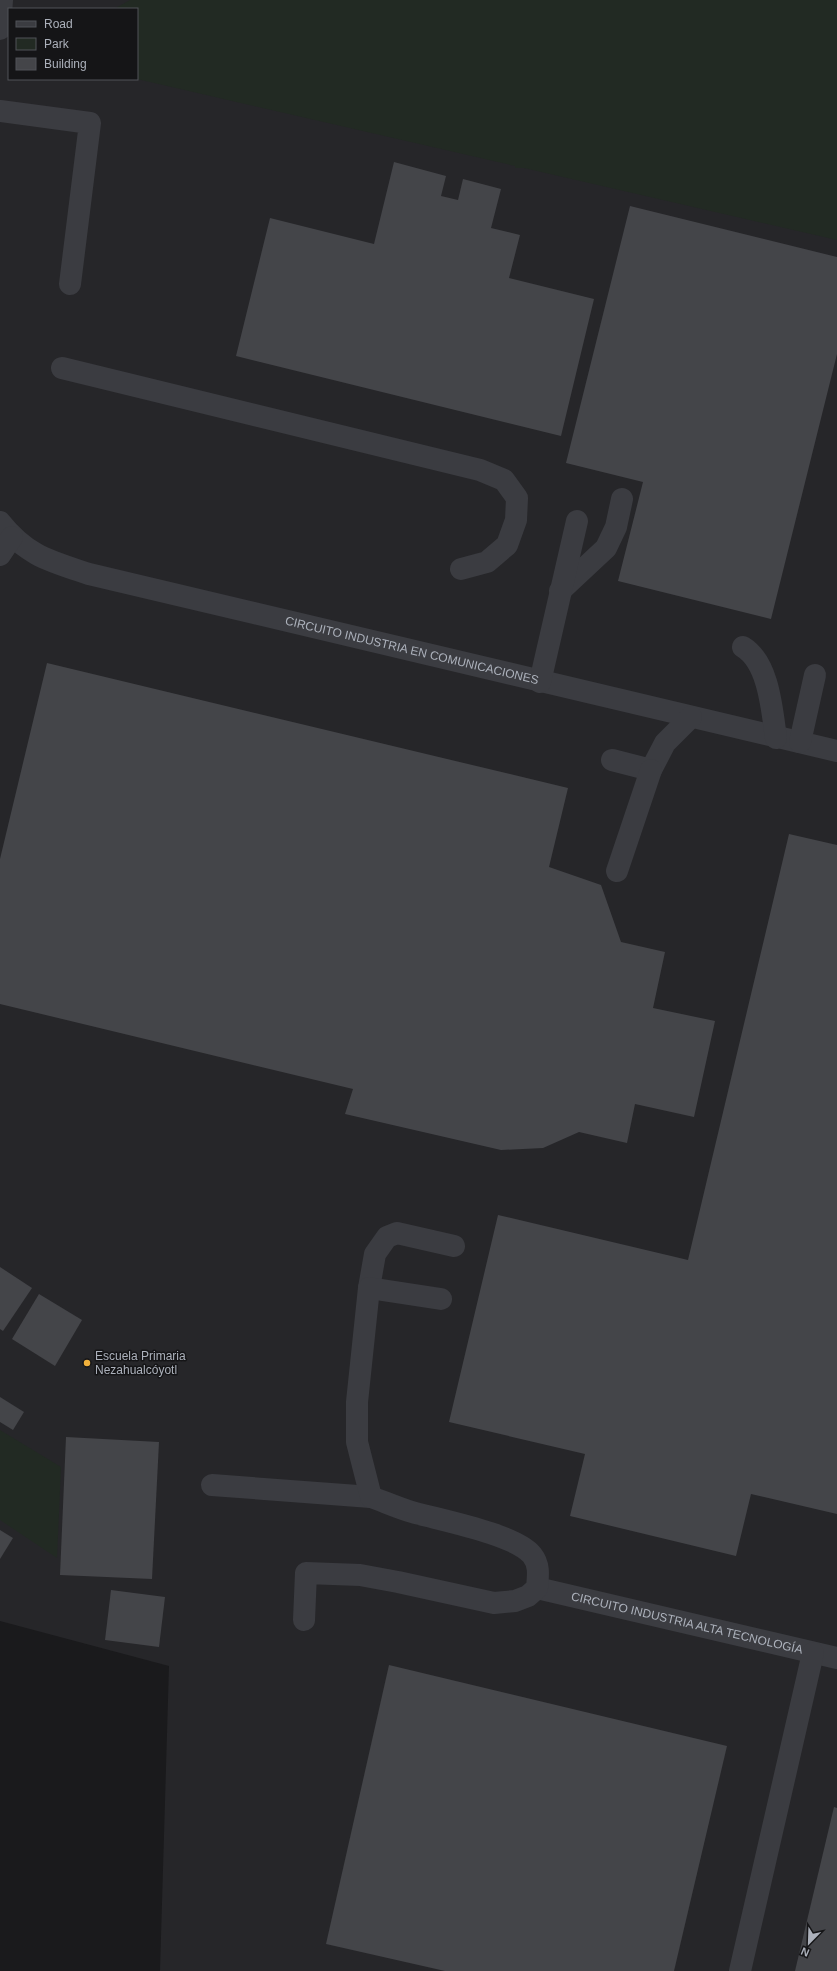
<svg xmlns="http://www.w3.org/2000/svg" width="837" height="1971" viewBox="0 0 837 1971" font-family="Arial,sans-serif">
<rect width="100%" height="100%" fill="#1a1a1c"/>
<path fill="#262629" fill-rule="evenodd" d="M0 0H837V1971H160L169 1666 0 1621ZM9 9H137V79H9Z"/>
<g fill="#222a23">
<path d="M130 0H837V240L524 168H515V166L137 79V9H114Z"/>
<path d="M0 1430 61 1467 57 1558 0 1520Z"/>
</g>
<g fill="#444549">
<path d="M394 162 446 176 441 196 458 200 463 179 501 189 491 228 520 235 509 278 594 299 561 436 236 356 270 218 374 244Z"/>
<path d="M630 206 837 257V354L771 619 618 581 643 482 566 463Z"/>
<path d="M47 663 568 788 549 867 601 885 621 942 665 952 653 1008 715 1021 694 1117 635 1104 627 1143 579 1132 543 1148 501 1150 345 1114 353 1089 0 1004V859Z"/>
<path d="M789 834 837 845V1514L751 1494 736 1556 570 1516 585 1454 449 1422 498 1215 688 1260Z"/>
<path d="M0 1267 32 1288 3 1331 0 1329Z"/>
<path d="M39 1294 82 1320 55 1366 12 1339Z"/>
<path d="M0 1397 24 1412 13 1430 0 1422Z"/>
<path d="M66 1437 159 1442 152 1579 60 1575Z"/>
<path d="M0 1530 13 1538 0 1559Z"/>
<path d="M111 1590 165 1597 159 1647 105 1640Z"/>
<path d="M389 1665 727 1746 674 1971H445L326 1944Z"/>
<path d="M834 1807 837 1808V1971H795Z"/>
</g>
<g fill="none" stroke-linecap="round" stroke-linejoin="round">
<g stroke="#3b3c41" stroke-width="22">
<path d="M0 29 2 0"/>
<path d="M0 111 90 123 70 284"/>
<path d="M62 368 480 470 504 480 517 498 516 520 507 545 487 562 461 569"/>
<path id="s1" d="M0 522C27 556 50 561 89 574L837 751"/>
<path d="M0 555 12 537"/>
<path d="M560 591 606 548 616 527 622 499"/>
<path d="M743 647C769 663 772 710 776 738"/>
<path d="M540 682 577 521"/>
<path d="M800 742 815 675"/>
<path d="M612 760 651 770 665 743 691 717"/>
<path d="M617 871 651 770"/>
<path d="M369 1288 375 1254 387 1237 397 1233 454 1246"/>
<path d="M212 1485 371 1497"/>
<path id="s2" d="M537 1588 837 1658"/>
<path d="M304 1620 306 1573 360 1575 398 1582 494 1603 515 1601 528 1596 537 1588C538 1576 540 1565 532 1555 515 1534 440 1520 412 1512 398 1508 385 1502 371 1497L357 1442V1402L369 1288 441 1299"/>
<path d="M740 1971 813 1653"/>
</g>
</g>
<circle fill="#f1b13c" stroke="#151517" stroke-width="1.5" cx="87" cy="1363" r="4"/>
<g text-anchor="middle" stroke-width="3" stroke-linejoin="round" paint-order="stroke">
<g font-size="12" fill="#acb1bb" stroke="#151517">
<text dy="4" stroke="none"><textPath href="#s1" startOffset="437">CIRCUITO INDUSTRIA EN COMUNICACIONES</textPath></text>
<text dy="4" stroke="none"><textPath href="#s2" startOffset="154">CIRCUITO INDUSTRIA ALTA TECNOLOGÍA</textPath></text>
</g>
<g font-size="12" fill="#acb1bb" stroke="#151517" text-anchor="start">
<text x="95" y="1360">Escuela Primaria<tspan x="95" dy="14">Nezahualcóyotl</tspan></text>
</g>
</g>
<rect x="8" y="8" width="130" height="72" fill="#151517" stroke="#515359"/>
<rect x="16" y="21" width="20" height="6" fill="#3b3c41" stroke="#515359"/>
<text x="44" y="28" font-size="12" fill="#acb1bb">Road</text>
<rect x="16" y="38" width="20" height="12" fill="#222a23" stroke="#515359"/>
<text x="44" y="48" font-size="12" fill="#acb1bb">Park</text>
<rect x="16" y="58" width="20" height="12" fill="#444549" stroke="#515359"/>
<text x="44" y="68" font-size="12" fill="#acb1bb">Building</text>
<g transform="translate(809 1943) rotate(203)" stroke="#151517" stroke-width="3" paint-order="stroke">
<path d="M0-3L7 15L0 10L-7 15Z" fill="#acb1bb"/>
<text y="-6" font-size="11" font-weight="bold" text-anchor="middle" fill="#acb1bb">N</text>
</g>
</svg>
